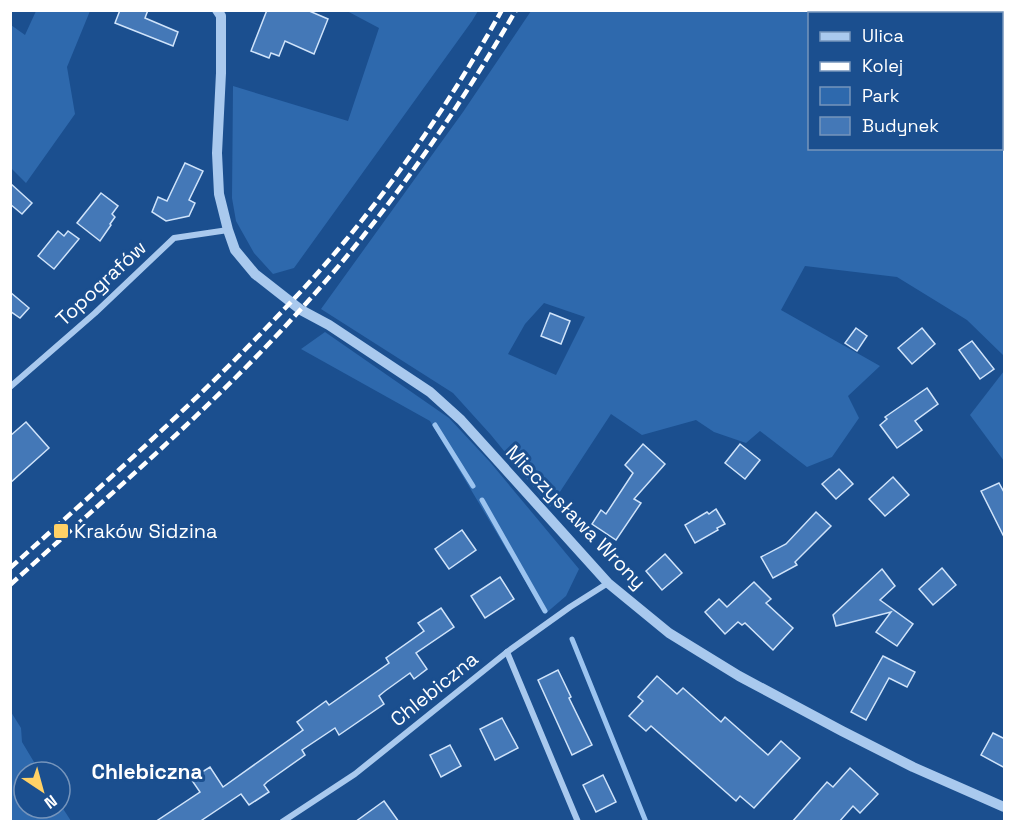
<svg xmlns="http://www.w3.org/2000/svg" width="1015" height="832" viewBox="0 0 1015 832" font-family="'Space Grotesk',sans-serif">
<rect width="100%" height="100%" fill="#1b4f8f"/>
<g fill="#2e69ad" fill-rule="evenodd">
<path d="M36 11H90L67 67 75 114 26 183 11 168V25L25 35Z"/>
<path d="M347 11H478L472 21 294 268 273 274 254 253 236 221 232 198 233 86 348 121 379 28Z"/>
<path d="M531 11H844L847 13 810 14V148H1002V14L996 13 999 11H1004V356L967 320 897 277 805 266 781 310 880 366 848 396 859 418 832 457 807 467 760 431 746 443 714 432 696 420 642 435 611 414 550 507 491 435 453 393 321 309 463 112ZM544 303 585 317 556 375 508 354 525 324Z"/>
<path d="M325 332 449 418 490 462 579 569 566 596 545 614 430 421 301 349Z"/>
<path d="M1004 371V461L970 415Z"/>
<path d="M11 712 21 728 22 742 40 772H24V808H60V804L71 821H11Z"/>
</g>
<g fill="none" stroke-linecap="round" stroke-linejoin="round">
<g stroke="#9cc4f0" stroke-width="5">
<path d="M435 425 473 486"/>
<path d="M482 500 545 611"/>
<path d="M572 639 646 822"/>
</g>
</g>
<g fill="#4478b7" stroke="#cfe3fa" stroke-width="1.5">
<path d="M120 10H148L145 18 178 32 173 46 115 23Z"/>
<path d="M267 10H307L328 19 314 54 285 41 279 56 271 53 269 58 251 51Z"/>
<path d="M185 163 203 171 189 200 195 203 189 216 166 221 152 212 158 197 167 201Z"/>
<path d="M10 183 32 203 22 214 10 204Z"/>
<path d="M101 193 118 206 112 214 115 217 110 224 111 225 100 241 77 223Z"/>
<path d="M58 231 64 236 68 231 79 239 54 269 38 256Z"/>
<path d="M10 292 29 308 20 318 10 311Z"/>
<path d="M550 313 570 321 561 344 541 336Z"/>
<path d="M856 328 867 336 857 351 845 343Z"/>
<path d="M922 328 935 344 912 364 898 348Z"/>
<path d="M972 341 994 369 980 379 959 350Z"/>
<path d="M927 388 938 404 915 421 922 430 897 448 880 425 887 419 885 417Z"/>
<path d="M26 422 49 448 10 483V436Z"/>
<path d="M643 444 665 464 634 499 641 503 616 540 592 524 601 510 606 514 633 473 625 465Z"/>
<path d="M740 444 760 460 745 479 725 463Z"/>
<path d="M839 469 853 484 836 499 822 484Z"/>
<path d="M893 477 909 495 885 516 869 499Z"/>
<path d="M999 483 1005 494V539L981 491Z"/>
<path d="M716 509 725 524 717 528 718 530 695 543 685 525 707 512 709 514Z"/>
<path d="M816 512 831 526 795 562 797 565 773 578 761 557 786 544Z"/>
<path d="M462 530 476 550 449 569 435 549Z"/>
<path d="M665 554 682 573 662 590 646 571Z"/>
<path d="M942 568 956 585 933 605 919 589Z"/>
<path d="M882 569 895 586 880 600 913 624 897 646 876 632 891 612 836 626 833 615Z"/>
<path d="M500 577 514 599 485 618 471 596Z"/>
<path d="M754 582 771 599 766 603 793 628 773 650 745 623 742 625 738 622 725 634 705 612 719 599 727 607Z"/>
<path d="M441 608 454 627 416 653 427 669 414 679 410 673 385 691 379 696 384 704 339 735 335 728 302 750 305 755 267 782 264 785 269 792 249 805 241 794 199 822H155L200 792 191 779 210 767 223 787 303 730 297 722 326 701 329 705 389 663 386 658 424 631 418 623Z"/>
<path d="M883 656 915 672 907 687 889 678 866 720 851 712Z"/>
<path d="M558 670 571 697 569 698 592 745 572 755 538 680Z"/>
<path d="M657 676 677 694 683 688 721 722 725 717 768 755 781 741 800 758 754 808 740 796 736 801 651 726 646 731 629 716 643 701 638 697Z"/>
<path d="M502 718 518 748 495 760 480 729Z"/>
<path d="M993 733 1005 739V768L981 755Z"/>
<path d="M450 745 461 766 441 777 430 755Z"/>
<path d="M850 768 878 794 860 813 853 806 839 822H792L827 782 833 787Z"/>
<path d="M603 775 616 802 596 812 583 785Z"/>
<path d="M384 801 399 822H355Z"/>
</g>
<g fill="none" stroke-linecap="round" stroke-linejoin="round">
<g stroke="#a9c9ee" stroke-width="6">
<path d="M10 387 95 313 174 238 228 230"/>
<path d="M507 652 578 822"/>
<path d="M282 822 355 774 507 652 570 607 608 583"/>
</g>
<path stroke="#a9c9ee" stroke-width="10" d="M217 10 221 16V73L217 153 219 194 228 230 235 250 255 274 301 310 329 325 430 392 461 420 608 583 669 633 739 676 842 731 913 767 1004 807"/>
<g stroke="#fff" stroke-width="4.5" stroke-dasharray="10 4.5" stroke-linecap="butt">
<path d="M10 568C106 482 202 397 290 303 373 216 443 115 502 10"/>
<path d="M10 585C109 495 212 408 301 309 384 218 454 117 516 10"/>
</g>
</g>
<rect fill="#ffd166" stroke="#1b4f8f" stroke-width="2" x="53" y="523" width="16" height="16" rx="3"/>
<g text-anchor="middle" stroke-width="6" stroke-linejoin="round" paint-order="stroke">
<g font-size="20" fill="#fff" stroke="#1b4f8f">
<text transform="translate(101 283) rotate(-43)" y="7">Topografów</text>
<text transform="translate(576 517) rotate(46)" y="7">Mieczysława Wrony</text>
<text transform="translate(434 689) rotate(-39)" y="7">Chlebiczna</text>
</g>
<g font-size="20" fill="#fff" stroke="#1b4f8f" text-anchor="start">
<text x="74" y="538">Kraków Sidzina</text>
</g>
<g font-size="21" font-weight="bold" fill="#fff" stroke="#1b4f8f">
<text x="147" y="779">Chlebiczna</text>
</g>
</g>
<rect width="1015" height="832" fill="none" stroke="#ffffff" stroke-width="24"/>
<rect x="808" y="12" width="195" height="138" fill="#1b4f8f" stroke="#7695bc" stroke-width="1.5"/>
<rect x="820" y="32" width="30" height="9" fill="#a9c9ee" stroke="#7695bc" stroke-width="1.5"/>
<text x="862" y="42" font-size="18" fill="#ffffff">Ulica</text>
<rect x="820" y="62" width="30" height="9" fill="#ffffff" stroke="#7695bc" stroke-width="1.5"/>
<text x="862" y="72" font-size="18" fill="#ffffff">Kolej</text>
<rect x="820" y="87" width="30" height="18" fill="#2e69ad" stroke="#7695bc" stroke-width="1.5"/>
<text x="862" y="102" font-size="18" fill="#ffffff">Park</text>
<rect x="820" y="117" width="30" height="18" fill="#4478b7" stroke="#7695bc" stroke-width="1.5"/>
<text x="862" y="132" font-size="18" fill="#ffffff">Budynek</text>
<g transform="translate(42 790) rotate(144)"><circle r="28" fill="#1b4f8f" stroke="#7695bc" stroke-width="1.5"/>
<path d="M0-4.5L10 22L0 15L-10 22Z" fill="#ffd166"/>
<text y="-9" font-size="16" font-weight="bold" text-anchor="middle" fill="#ffffff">N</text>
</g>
</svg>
